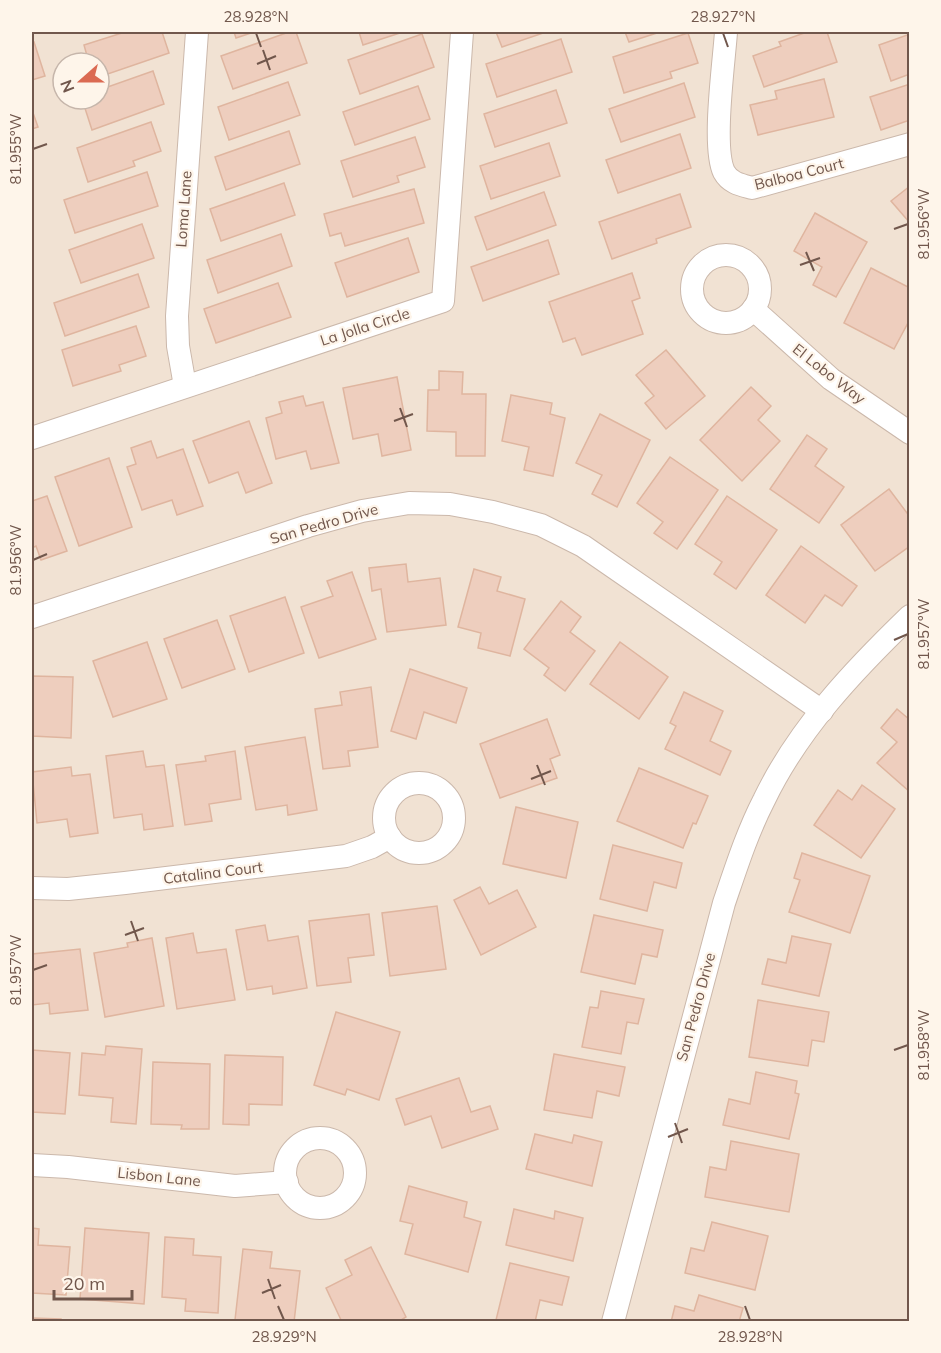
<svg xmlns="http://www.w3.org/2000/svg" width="941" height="1353" viewBox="0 0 941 1353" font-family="Mulish,sans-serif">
<rect width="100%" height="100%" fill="#faf1e4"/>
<path fill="#f1e2d3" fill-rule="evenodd" d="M32 32H909V1321H32ZM63 63H99V99H63Z"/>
<g fill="#eecebe" stroke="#dfb59f" stroke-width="1.5">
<path d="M125 32H162L169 53 99 77V63H89L84 45Z"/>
<path d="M234 32H254L236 38Z"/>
<path d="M289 32H296L307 63 233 89 221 56Z"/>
<path d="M359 32H403L363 45Z"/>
<path d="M496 32H546L502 47Z"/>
<path d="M625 32H660L629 42Z"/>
<path d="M807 32H827L837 62 764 87 753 56 781 46 779 42Z"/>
<path d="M688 33 698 63 670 72 672 78 624 93 613 57Z"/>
<path d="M422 34 434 67 360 94 348 60Z"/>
<path d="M910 34V74L891 81 879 45Z"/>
<path d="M561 39 572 72 497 97 486 64Z"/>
<path d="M34 42 45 76 32 80V43Z"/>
<path d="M153 71 164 104 92 130 82 99H99V90Z"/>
<path d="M824 79 834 117 758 135 750 105 777 99 775 91Z"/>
<path d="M288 82 300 115 229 140 218 107Z"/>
<path d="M684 83 695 117 621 142 609 109Z"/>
<path d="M910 84V120L881 130 870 97Z"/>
<path d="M418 86 430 119 355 145 343 112Z"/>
<path d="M556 90 567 123 495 147 484 114Z"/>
<path d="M32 110 38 127 32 129Z"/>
<path d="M151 122 161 151 133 161 135 166 88 182 77 148Z"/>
<path d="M289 131 300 164 226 190 215 157Z"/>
<path d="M680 134 691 168 618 193 606 160Z"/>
<path d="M415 137 425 167 397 176 399 182 353 197 341 161Z"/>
<path d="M549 143 560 176 491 199 480 166Z"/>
<path d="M147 172 158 206 75 233 64 200Z"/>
<path d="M284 183 295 215 221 241 210 209Z"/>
<path d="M910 186V223L891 201Z"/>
<path d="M414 189 424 223 345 246 341 233 330 236 324 214Z"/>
<path d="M544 192 556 225 487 250 475 217Z"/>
<path d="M680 194 691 227 656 239 657 243 612 259 599 222Z"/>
<path d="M815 213 867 242 836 297 813 285 822 267 794 251Z"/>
<path d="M142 224 154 258 81 283 69 250Z"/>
<path d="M281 234 292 266 218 293 207 260Z"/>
<path d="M408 238 419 272 347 297 335 263Z"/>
<path d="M548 240 559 274 483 301 471 267Z"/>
<path d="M871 268 910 288V319L894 349 844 323Z"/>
<path d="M632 273 640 298 632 301 643 334 582 355 575 338 563 342 549 302Z"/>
<path d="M138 274 149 307 65 336 54 303Z"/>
<path d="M278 283 291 317 216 343 204 309Z"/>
<path d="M136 326 146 356 119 365 121 371 73 386 62 350Z"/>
<path d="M666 350 705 396 666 429 645 403 654 396 636 375Z"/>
<path d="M439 371 463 372 462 394H486L485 456H456V432L427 431 428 390H439Z"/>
<path d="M397 377 411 450 382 456 378 434 353 439 343 388Z"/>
<path d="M751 387 771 406 758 420 780 441 742 481 700 440Z"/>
<path d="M511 395 552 403 550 414 565 418 553 476 524 470 529 447 502 441Z"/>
<path d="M303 396 306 406 323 402 339 463 311 469 306 451 276 459 266 418 282 413 279 402Z"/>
<path d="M600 414 650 440 617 507 592 494 602 475 576 463Z"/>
<path d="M249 421 272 483 246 493 238 472 209 483 193 441Z"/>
<path d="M807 435 827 449 815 466 844 487 819 523 770 489Z"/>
<path d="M151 441 157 458 183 449 203 506 177 515 172 500 142 510 127 467 136 464 131 448Z"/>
<path d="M670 457 718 490 677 549 654 533 663 522 637 503Z"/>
<path d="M109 458 132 527 79 546 55 477Z"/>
<path d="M889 489 910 517V546L875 571 841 525Z"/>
<path d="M47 496 67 551 41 560 36 546 32 548V501Z"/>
<path d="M727 496 777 530 736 589 714 574 722 562 695 544Z"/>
<path d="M801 546 857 586 842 606 825 595 805 623 766 595Z"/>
<path d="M406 564 408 582 440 578 446 625 387 632 381 589 372 591 369 568Z"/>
<path d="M474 569 501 577 497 591 525 599 510 656 478 648 481 633 458 627Z"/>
<path d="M352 572 376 639 319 658 301 607 333 596 327 581Z"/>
<path d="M285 597 304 653 249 672 230 616Z"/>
<path d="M561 601 581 617 570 632 595 651 565 691 544 675 549 668 524 649Z"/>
<path d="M217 620 235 669 182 688 164 639Z"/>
<path d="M147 642 167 699 113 717 93 661Z"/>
<path d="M620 642 668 677 639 719 590 684Z"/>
<path d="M410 669 467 688 456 723 424 712 416 739 391 731Z"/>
<path d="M32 676 73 677 71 738 32 736Z"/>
<path d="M371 687 378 747 348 751 350 766 323 769 315 709 342 705 340 692Z"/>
<path d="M684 692 723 711 710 741 731 751 720 775 665 749 676 726 670 723Z"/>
<path d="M897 709 910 720V792L877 763 897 742 881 728Z"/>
<path d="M547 719 560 755 550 759 557 778 500 798 480 744Z"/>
<path d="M305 737 317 810 288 815 287 805 256 810 245 747Z"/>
<path d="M143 751 146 767 164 765 173 826 144 830 142 814 114 818 106 756Z"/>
<path d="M235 751 241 799 209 804 212 821 185 825 176 765 206 761 205 756Z"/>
<path d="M71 767 72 776 90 774 98 833 70 837 67 819 37 823 32 772Z"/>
<path d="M639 768 708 796 696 824 693 823 683 848 617 821Z"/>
<path d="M862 785 895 809 861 858 814 825 838 790 852 800Z"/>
<path d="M516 807 578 822 566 878 503 864Z"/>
<path d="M613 845 682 863 676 888 654 882 647 911 600 899Z"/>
<path d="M802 853 870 876 850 933 789 912 800 880 794 878Z"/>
<path d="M480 887 489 904 517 890 536 927 481 955 454 900Z"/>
<path d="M437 906 446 969 390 976 382 913Z"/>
<path d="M369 914 374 955 348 958 351 982 317 986 309 921Z"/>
<path d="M594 915 663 930 657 957 642 954 635 984 581 972Z"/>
<path d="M265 925 268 941 298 936 307 988 273 994 272 986 247 990 236 930Z"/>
<path d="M193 933 197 953 226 949 235 1000 177 1009 166 938Z"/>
<path d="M792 936 831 944 819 996 762 984 768 959 786 963Z"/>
<path d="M152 938 164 1006 105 1017 94 953 128 947 127 943Z"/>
<path d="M80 949 88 1010 50 1014 49 1003 32 1005V954Z"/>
<path d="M601 991 644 999 638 1024 627 1022 621 1054 582 1047 590 1007 598 1008Z"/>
<path d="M758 1000 829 1012 824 1042 812 1040 808 1066 749 1057Z"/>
<path d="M336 1012 400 1032 379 1100 347 1089 345 1095 314 1085Z"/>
<path d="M106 1046 142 1049 136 1124 111 1122 113 1098 79 1095 82 1053 105 1055Z"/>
<path d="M32 1050 70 1053 65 1114 32 1112Z"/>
<path d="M554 1054 625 1067 619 1096 597 1091 592 1118 544 1110Z"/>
<path d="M225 1055 283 1057 282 1105 249 1104V1125L223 1124Z"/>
<path d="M153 1062 210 1064 209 1129H181L182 1125 151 1124Z"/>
<path d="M756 1072 797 1081 795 1093 799 1094 789 1139 723 1125 729 1099 750 1104Z"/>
<path d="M459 1078 471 1112 490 1106 498 1129 442 1148 431 1116 405 1125 396 1099Z"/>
<path d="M535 1134 572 1143 574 1135 602 1142 592 1186 526 1169Z"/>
<path d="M731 1141 799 1154 789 1212 705 1197 710 1167 726 1170Z"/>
<path d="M409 1186 467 1202 464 1217 481 1222 468 1272 405 1254 413 1224 400 1221Z"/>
<path d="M514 1209 554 1219 555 1211 583 1218 573 1261 506 1245Z"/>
<path d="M712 1222 768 1236 755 1290 685 1273 691 1248 704 1251Z"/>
<path d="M32 1228 39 1229 38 1245 70 1247 66 1295 32 1293Z"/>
<path d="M85 1228 149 1233 144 1304 80 1299Z"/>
<path d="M165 1237 194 1239 193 1255 221 1257 218 1313 185 1311 186 1299 162 1297Z"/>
<path d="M371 1247 406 1317 398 1322H342L326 1288 352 1275 345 1260Z"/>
<path d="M243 1249 272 1252 270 1268 300 1271 294 1322 235 1320Z"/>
<path d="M510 1263 569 1277 562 1305 540 1300 535 1322 496 1320Z"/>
<path d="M699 1295 743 1308 739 1322H671L675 1306 694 1311Z"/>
<path d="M32 1318 61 1319V1322H32Z"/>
</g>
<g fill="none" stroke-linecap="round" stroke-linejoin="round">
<defs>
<g id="minor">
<path d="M726 32C724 62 712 147 724 172 730 183 741 185 752 188L910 144"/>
<circle cx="726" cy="289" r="34"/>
<path d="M753 309 831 379 910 433"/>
<path d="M185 386 178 346 177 316 197 32"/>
<path d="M32 438 443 301 462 32"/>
<path d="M32 617 308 526 362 511 409 503 450 504 493 512 541 525 583 546 822 711"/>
<circle cx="419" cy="818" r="35"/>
<path d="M32 888 68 889 125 883 346 856 372 847 390 837"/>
<circle cx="320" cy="1173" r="35"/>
<path d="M32 1165 68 1167 235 1186 287 1182"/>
<path d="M613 1322 724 903C736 868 747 833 764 800 798 729 854 670 910 616"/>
</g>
</defs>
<use href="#minor" stroke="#cbb8ab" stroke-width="24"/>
<use href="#minor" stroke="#fff" stroke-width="22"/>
</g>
<path fill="none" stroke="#71574c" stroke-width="2" d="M256 33 261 47M723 33 728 47M263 50 270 70M257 64 276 56M33 149 47 144M894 229 908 224M806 252 814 271M800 265 820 258M400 408 407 427M394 421 413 414M33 560 47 554M894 640 908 634M537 765 545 785M531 779 551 771M131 921 138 941M125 935 144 928M33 970 47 965M894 1050 908 1045M675 1123 682 1143M668 1137 688 1129M268 1279 275 1299M262 1293 281 1285M278 1306 284 1320M745 1306 750 1320"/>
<g text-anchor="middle" stroke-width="4.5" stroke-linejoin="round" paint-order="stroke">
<g font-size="15" fill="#71574c" stroke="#fef5ea">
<text transform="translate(799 174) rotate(-14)" y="5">Balboa Court</text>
<text transform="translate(184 209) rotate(-86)" y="5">Loma Lane</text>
<text transform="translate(365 327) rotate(-18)" y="5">La Jolla Circle</text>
<text transform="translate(829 374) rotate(38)" y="5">El Lobo Way</text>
<text transform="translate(324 524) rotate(-16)" y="5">San Pedro Drive</text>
<text transform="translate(213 873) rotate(-7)" y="5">Catalina Court</text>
<text transform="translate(696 1007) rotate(-75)" y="5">San Pedro Drive</text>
<text transform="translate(159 1177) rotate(6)" y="5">Lisbon Lane</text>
</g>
</g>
<rect width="941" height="1353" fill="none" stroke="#fef5ea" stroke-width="66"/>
<g transform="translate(81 81) rotate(249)"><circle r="28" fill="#fef5ea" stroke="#c6b6ab" stroke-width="1.5"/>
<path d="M0-4.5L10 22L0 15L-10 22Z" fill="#db6a52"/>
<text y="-9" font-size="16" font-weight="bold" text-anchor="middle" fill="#71574c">N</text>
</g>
<path d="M54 1290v9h78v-9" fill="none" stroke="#71574c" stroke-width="3"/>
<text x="63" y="1290" font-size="18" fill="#71574c" stroke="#fef5ea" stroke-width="4.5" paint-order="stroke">20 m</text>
<rect x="33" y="33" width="875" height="1287" fill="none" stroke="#71574c" stroke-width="2"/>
<g font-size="15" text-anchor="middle" fill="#71574c">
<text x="256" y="22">28.928°N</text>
<text x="723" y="22">28.927°N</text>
<text transform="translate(16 149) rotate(-90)" y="5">81.955°W</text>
<text transform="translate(924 224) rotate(-90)" y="5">81.956°W</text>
<text transform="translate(16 560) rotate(-90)" y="5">81.956°W</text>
<text transform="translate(924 634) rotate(-90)" y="5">81.957°W</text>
<text transform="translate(16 970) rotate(-90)" y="5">81.957°W</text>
<text transform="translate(924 1045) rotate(-90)" y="5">81.958°W</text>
<text x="284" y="1342">28.929°N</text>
<text x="750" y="1342">28.928°N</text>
</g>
</svg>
